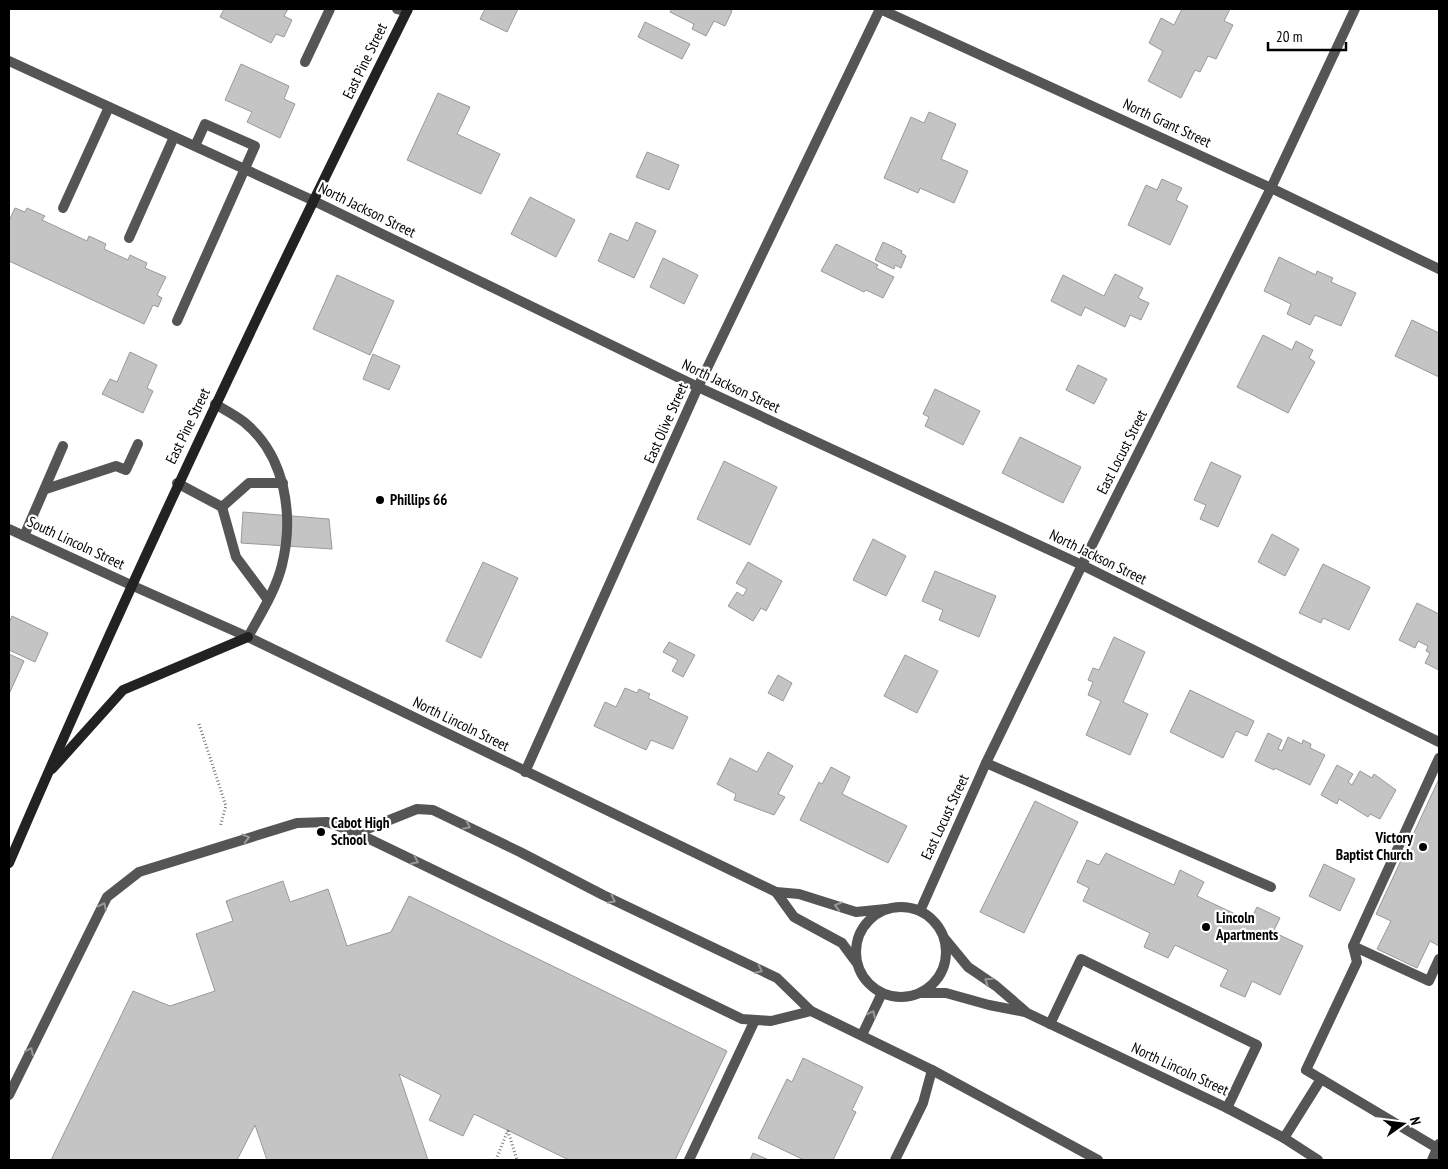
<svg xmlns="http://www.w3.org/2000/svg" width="1448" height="1169" viewBox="0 0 1448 1169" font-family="'PT Sans Narrow',sans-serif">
<rect width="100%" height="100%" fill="#fff"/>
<g fill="#c4c4c4" stroke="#999">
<path d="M224 9H288L284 16 292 20 284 37 276 34 271 43 220 17Z"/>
<path d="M485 9H518L507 32 480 19Z"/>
<path d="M672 9H728L732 11 725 26 714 21 706 36 692 29 694 24 670 12Z"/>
<path d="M1182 9H1230L1224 21 1233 25 1216 59 1208 56 1200 72 1195 70 1181 98 1148 81 1163 51 1149 43 1161 18 1174 25Z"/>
<path d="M645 22 690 44 682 59 638 37Z"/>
<path d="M241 64 289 86 284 99 295 104 280 138 247 122 252 112 225 100Z"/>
<path d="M438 93 470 107 457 134 500 154 481 194 407 160Z"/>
<path d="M929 112 956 124 941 159 968 171 954 203 920 188 918 193 884 178 911 117 924 123Z"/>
<path d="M647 152 679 165 669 190 636 177Z"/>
<path d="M1162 179 1182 188 1176 200 1188 206 1170 245 1128 225 1146 185 1157 190Z"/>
<path d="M530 197 575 220 556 257 511 234Z"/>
<path d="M15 208 25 212 27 208 45 216 42 220 87 241 89 236 106 244 104 249 128 260 130 255 147 263 145 268 166 277 157 295 162 298 158 307 153 305 144 324 9 261V221Z"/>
<path d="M636 222 656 231 634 278 598 261 610 233 628 241Z"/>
<path d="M883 242 902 251 901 253 906 256 901 268 895 265 894 269 875 260Z"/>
<path d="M836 244 878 265 876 268 894 277 883 298 866 290 864 292 821 271Z"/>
<path d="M1279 257 1316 275 1317 271 1333 278 1331 282 1356 293 1341 326 1315 315 1310 325 1287 314 1291 304 1264 291Z"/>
<path d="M663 258 698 275 684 304 650 287Z"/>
<path d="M1115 274 1143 288 1138 298 1149 303 1141 320 1130 315 1125 327 1085 307 1081 316 1051 301 1063 275 1104 296Z"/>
<path d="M337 275 394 301 370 355 313 329Z"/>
<path d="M1412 320 1439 333V377L1395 356Z"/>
<path d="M1263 335 1292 350 1296 341 1313 350 1309 358 1315 362 1288 413 1237 387Z"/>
<path d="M130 352 157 365 147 388 153 391 143 413 102 394 110 379 117 382Z"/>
<path d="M373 354 400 366 389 390 363 379Z"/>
<path d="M1078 365 1107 379 1094 404 1066 390Z"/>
<path d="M935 389 980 411 963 445 925 426 929 417 923 414Z"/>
<path d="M1020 437 1081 467 1063 503 1002 473Z"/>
<path d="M724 461 777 487 750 545 697 519Z"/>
<path d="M1211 462 1241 476 1218 527 1200 519 1206 505 1194 500Z"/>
<path d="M243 512 329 519 332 549 241 543Z"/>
<path d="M1272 534 1299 549 1285 576 1258 562Z"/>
<path d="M873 539 906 556 886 596 853 580Z"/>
<path d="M483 562 518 578 481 658 446 641Z"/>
<path d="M748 562 782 581 766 611 761 608 753 621 728 606 737 592 743 596 747 589 736 583Z"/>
<path d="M1323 564 1370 587 1349 630 1323 618 1321 623 1299 613Z"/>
<path d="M935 571 996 596 979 637 939 620 943 610 922 601Z"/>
<path d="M1417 603 1439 614V670L1425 663 1430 653 1426 651 1428 646 1418 641 1415 648 1399 640Z"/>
<path d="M12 616 48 633 35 662 9 650V623Z"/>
<path d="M1114 637 1145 652 1123 702 1148 714 1130 755 1086 735 1101 701 1088 695 1093 682 1088 680 1093 668 1099 670Z"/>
<path d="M669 642 695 655 683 677 672 671 678 660 663 652Z"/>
<path d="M9 654 24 661 9 694Z"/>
<path d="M905 655 938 671 917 713 884 696Z"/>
<path d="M778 675 792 683 783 701 768 693Z"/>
<path d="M625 688 637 693 639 689 650 694 648 698 688 717 673 749 651 740 646 750 594 726 605 702 616 707Z"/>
<path d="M1190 690 1254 721 1247 736 1236 731 1223 758 1170 732Z"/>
<path d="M1268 733 1282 740 1278 749 1282 751 1288 737 1302 744 1303 740 1311 744 1310 748 1325 755 1310 785 1275 768 1274 770 1255 761Z"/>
<path d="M768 752 793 766 778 794 785 797 774 815 734 800 736 794 717 784 730 758 757 772Z"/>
<path d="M1337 765 1353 774 1348 782 1352 785 1360 771 1372 778 1374 774 1396 790 1380 819 1370 814 1368 817 1339 799 1337 804 1321 795Z"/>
<path d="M831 767 850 777 842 794 907 826 888 863 800 820 819 782 822 784Z"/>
<path d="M1439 779V946L1430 941 1417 968 1377 949 1391 921 1376 914Z"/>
<path d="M1035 801 1078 822 1024 933 980 912Z"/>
<path d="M1106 853 1174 885 1180 870 1204 882 1197 896 1250 921 1257 907 1280 918 1273 932 1303 946 1280 995 1252 981 1245 997 1220 986 1228 970 1175 945 1168 958 1144 947 1150 933 1083 901 1089 888 1077 882 1087 860 1099 865Z"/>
<path d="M1324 864 1355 879 1340 911 1309 896Z"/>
<path d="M283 881 290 902 328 889 347 946 391 932 409 896 727 1051 675 1160H569L474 1114 463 1136 429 1120 441 1095 399 1074 428 1160H267L255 1125 237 1160H51L133 991 170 1006 215 991 196 934 233 921 226 901Z"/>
<path d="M803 1058 863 1087 852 1110 856 1112 833 1160H804L758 1138 787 1079 792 1082Z"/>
<path d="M753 1153 769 1160H750Z"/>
</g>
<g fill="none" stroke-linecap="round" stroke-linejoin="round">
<g stroke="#777" stroke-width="3" stroke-dasharray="1 2.5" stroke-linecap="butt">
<path d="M199 724 226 806 220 827"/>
<path d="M508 1131 517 1160"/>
<path d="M496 1160 508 1130"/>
</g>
<g stroke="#555" stroke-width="10">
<path d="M397 9 407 11"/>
<path d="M305 62 330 9"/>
<path d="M63 208 109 107"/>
<path d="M129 238 174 137"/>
<path d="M177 321 255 146 205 124 195 146"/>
<path d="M215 404C225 410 235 415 244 422 286 456 294 516 282 565 276 590 260 615 248 637"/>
<path d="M177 483 222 507 236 557 268 600"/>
<path d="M46 489 116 466 126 470 138 444"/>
<path d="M222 507 249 483H283"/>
<path d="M24 536 63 446"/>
<path d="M986 763 1271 887"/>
<path d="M357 833 417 809 433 810 520 852 603 895 777 978 811 1011"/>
<path d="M1353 946 1439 758"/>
<path d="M1050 1024 1081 959 1257 1045 1227 1108"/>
<path d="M862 1035 882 993"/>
<path d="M9 1095 107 897 139 872 297 823 327 822 357 833 742 1019 771 1021 811 1011 932 1070 1098 1160"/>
<path d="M1284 1138 1321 1079"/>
<path d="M1437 1148 1306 1070 1357 962 1353 946 1429 981 1439 959"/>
<path d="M689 1160 755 1020"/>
<path d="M895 1160 923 1103 932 1070"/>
<path d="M1432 1160 1439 1144"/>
</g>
<g stroke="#555" stroke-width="10">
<path d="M880 9 1271 188 1439 269"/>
<path d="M9 61 312 200 698 387 1082 565 1439 742"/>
<path d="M9 529 131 585"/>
<path d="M525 772 698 387 880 9"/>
<path d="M920 911 986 763 1082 565 1271 188 1355 9"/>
</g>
<g stroke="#555" stroke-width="10">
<path d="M131 585 248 637 776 892 799 894 856 912 886 909"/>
<path d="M776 892 794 917 842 943 856 962"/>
<circle cx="901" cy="952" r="45"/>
<path d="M945 939 968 967 996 986 1025 1011"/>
<path d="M920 993H946L989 1005 1025 1012 1227 1108 1284 1138 1318 1160"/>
</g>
<g stroke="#222" stroke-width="10">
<path d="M52 769 123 690 248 637"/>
<path d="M9 863C133 574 268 290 408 9"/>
</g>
</g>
<defs><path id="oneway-chevron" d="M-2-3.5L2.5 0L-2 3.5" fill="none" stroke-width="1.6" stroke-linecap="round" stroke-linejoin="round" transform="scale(1.25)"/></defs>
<g stroke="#999">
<use href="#oneway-chevron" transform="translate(467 826) rotate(26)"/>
<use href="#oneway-chevron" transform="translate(246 838) rotate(-16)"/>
<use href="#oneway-chevron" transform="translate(415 861) rotate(26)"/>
<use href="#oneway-chevron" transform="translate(612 900) rotate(26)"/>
<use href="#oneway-chevron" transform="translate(103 906) rotate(-64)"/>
<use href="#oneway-chevron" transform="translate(838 906) rotate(-163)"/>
<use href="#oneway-chevron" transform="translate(759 970) rotate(26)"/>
<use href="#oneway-chevron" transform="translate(988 981) rotate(-146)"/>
<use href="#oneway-chevron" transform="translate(872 1014) rotate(-64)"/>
<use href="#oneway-chevron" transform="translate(30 1051) rotate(-64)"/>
</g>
<g fill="#000" stroke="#fff" stroke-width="2">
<circle cx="380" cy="500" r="5"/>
<circle cx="321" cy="832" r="5"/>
<circle cx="1423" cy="847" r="5"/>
<circle cx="1206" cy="927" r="5"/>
</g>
<g text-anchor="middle" stroke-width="4.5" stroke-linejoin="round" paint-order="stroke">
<g font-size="15" fill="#000" stroke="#fff">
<text transform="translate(365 61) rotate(-64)" y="5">East Pine Street</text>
<text transform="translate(1167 123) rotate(25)" y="5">North Grant Street</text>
<text transform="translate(367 210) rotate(26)" y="5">North Jackson Street</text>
<text transform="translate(731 386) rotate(25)" y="5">North Jackson Street</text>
<text transform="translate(666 423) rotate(-66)" y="5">East Olive Street</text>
<text transform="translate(188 426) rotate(-64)" y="5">East Pine Street</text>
<text transform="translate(1122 452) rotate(-63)" y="5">East Locust Street</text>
<text transform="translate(76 543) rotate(25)" y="5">South Lincoln Street</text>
<text transform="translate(1098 557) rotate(26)" y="5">North Jackson Street</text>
<text transform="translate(461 724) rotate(26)" y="5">North Lincoln Street</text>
<text transform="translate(945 817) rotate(-65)" y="5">East Locust Street</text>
<text transform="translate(1180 1069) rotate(25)" y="5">North Lincoln Street</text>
</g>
<g font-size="15" font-weight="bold" fill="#000" stroke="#fff" text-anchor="start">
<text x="390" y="505">Phillips 66</text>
<text x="331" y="828">Cabot High<tspan x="331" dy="17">School</tspan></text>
<text x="1413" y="843" text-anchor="end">Victory<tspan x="1413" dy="17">Baptist Church</tspan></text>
<text x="1216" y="923">Lincoln<tspan x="1216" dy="17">Apartments</tspan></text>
</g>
</g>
<rect width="1448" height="1169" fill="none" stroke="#000000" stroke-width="20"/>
<g transform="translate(1403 1124) rotate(76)" stroke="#ffffff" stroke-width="4" paint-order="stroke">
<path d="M0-4L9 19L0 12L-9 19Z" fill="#000000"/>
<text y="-8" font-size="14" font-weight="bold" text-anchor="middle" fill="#000000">N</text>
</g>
<path d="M1268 42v8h78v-8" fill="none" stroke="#000000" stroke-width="2.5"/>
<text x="1276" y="42" font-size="15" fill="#000000" stroke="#ffffff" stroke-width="4" paint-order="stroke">20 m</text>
</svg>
